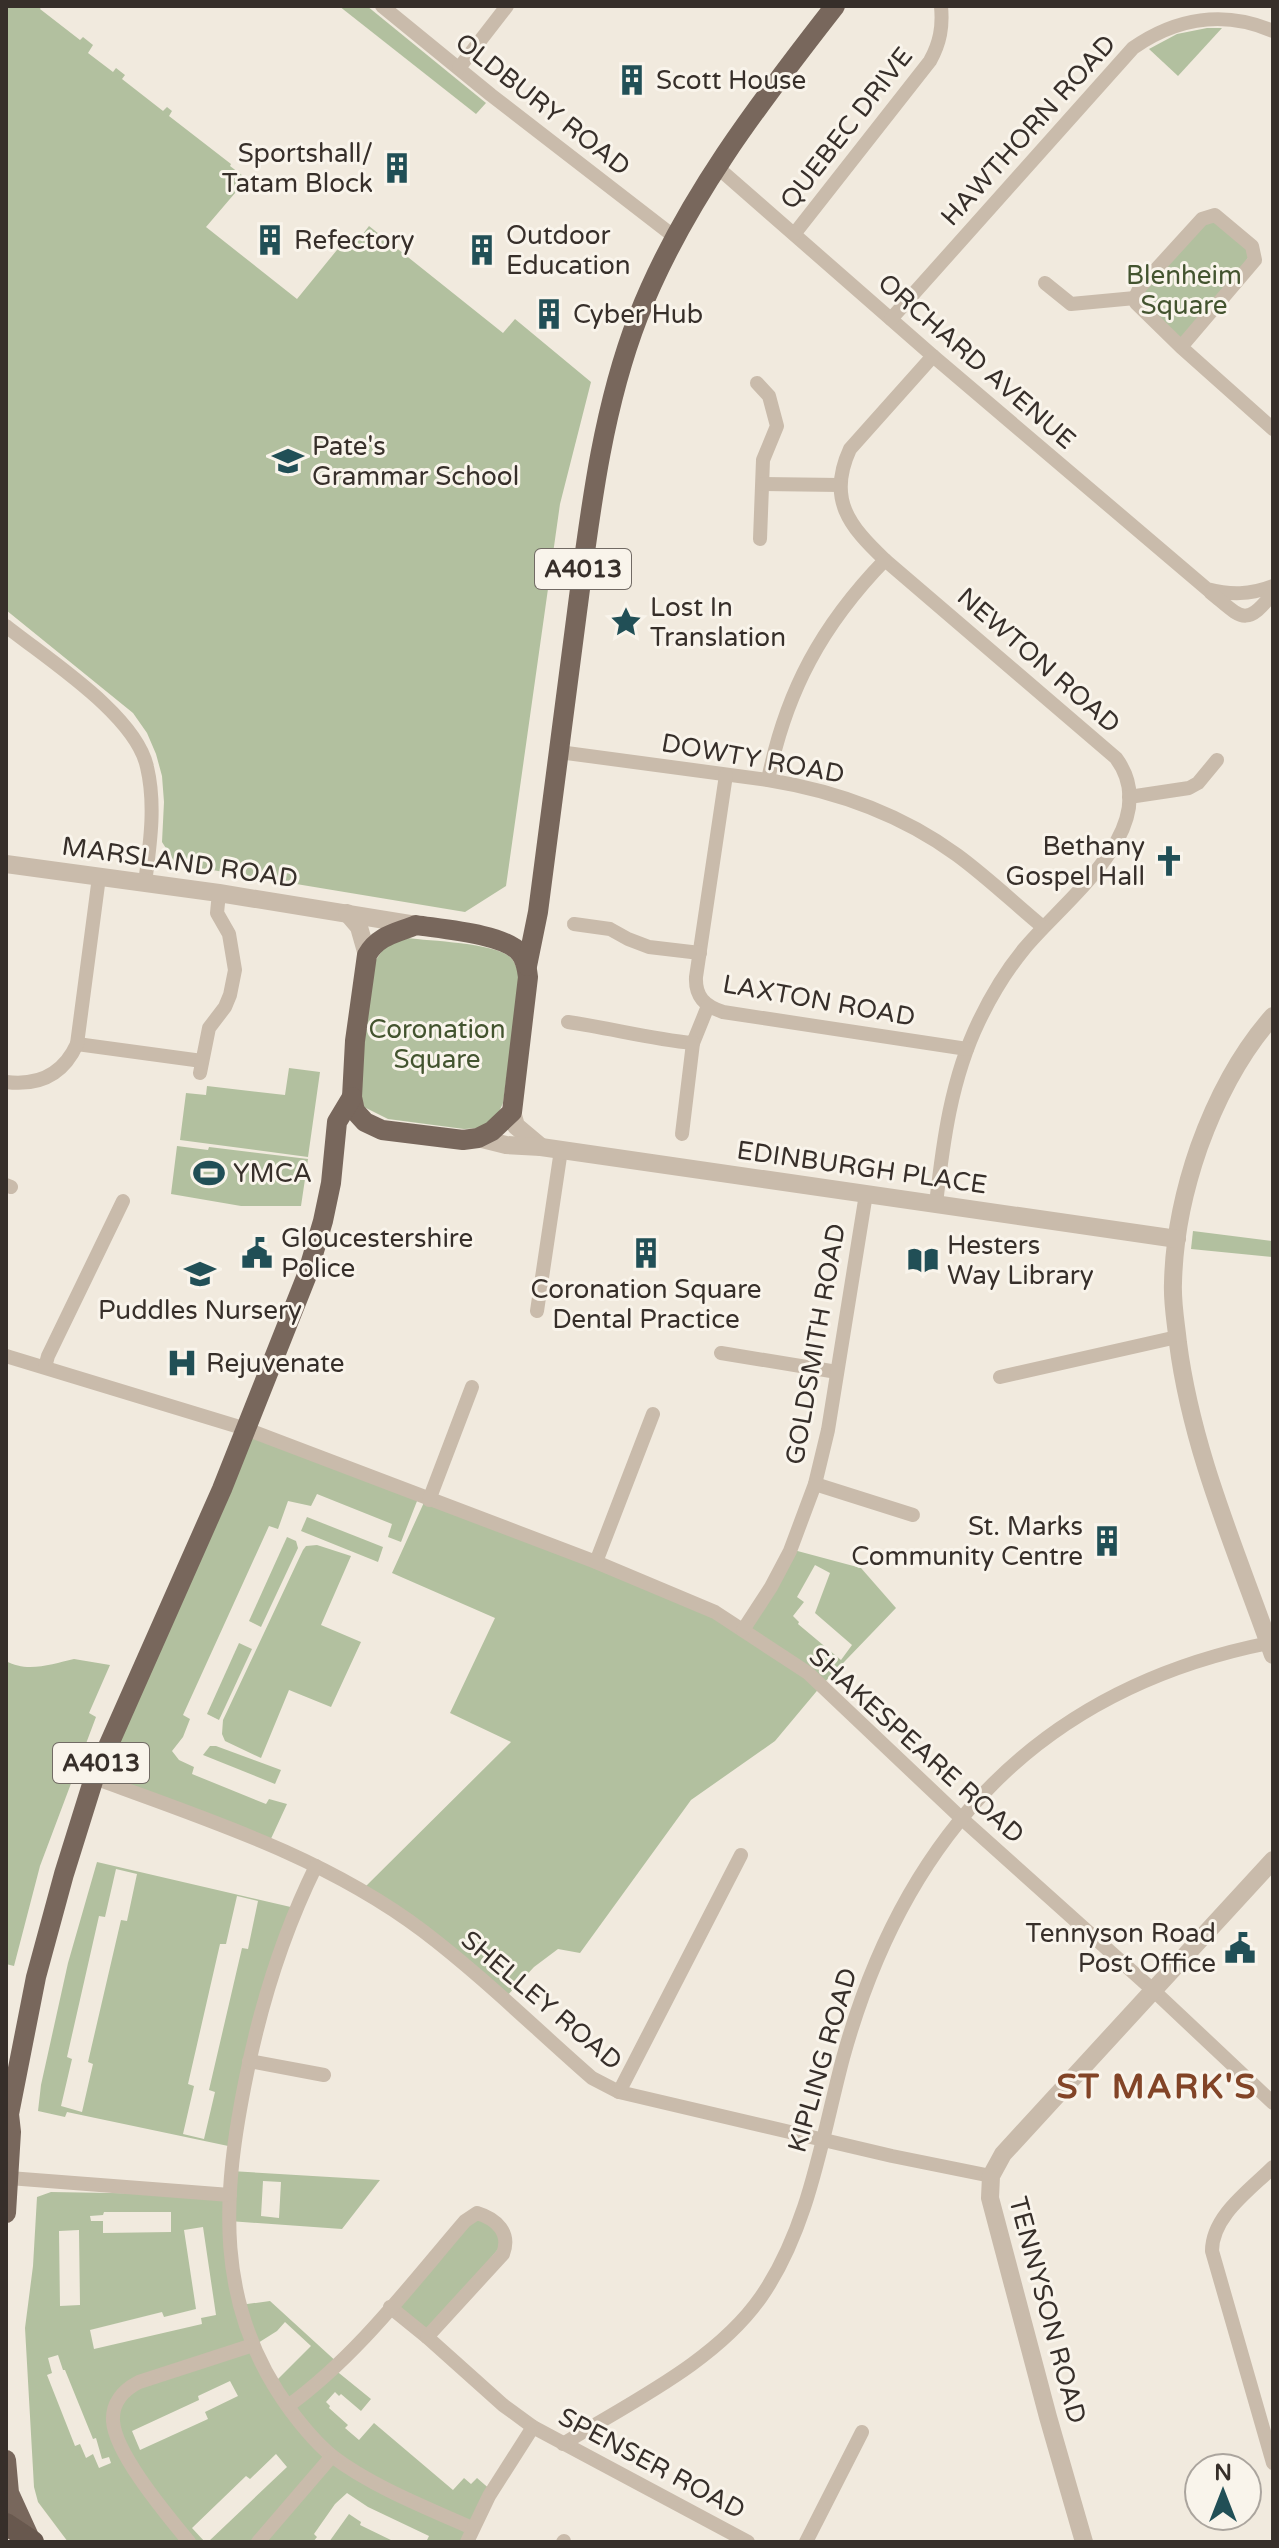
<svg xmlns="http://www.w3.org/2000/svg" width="1279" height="2548" viewBox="0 0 1279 2548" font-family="'Varela Round',sans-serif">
<rect width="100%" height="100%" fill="#f1eade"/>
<g fill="#b2c09f" fill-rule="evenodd">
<path d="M6 6H42L40 9 80 40 83 37 93 45 88 53 113 72 116 68 125 75 122 79 163 111 167 107 172 111 169 116 231 164 230 166 247 179 206 227 297 299 341 245 350 251 369 226 503 333 515 319 591 382 560 504 506 886 465 912 176 864 162 842 164 802 162 776 156 754 147 733 133 713 6 610Z"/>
<path d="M339 6H367L486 103 476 114Z"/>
<path d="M1207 28H1222L1178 76 1149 49 1177 34Z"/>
<path d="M1206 216 1254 250 1181 347 1137 293Z"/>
<path d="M407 938C430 941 497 943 511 958 517 964 518 974 520 981L503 1103 498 1114 491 1121 479 1128 464 1129 388 1119 364 1107 358 1084 375 961 387 944Z"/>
<path d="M289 1068 320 1072 308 1157 180 1140 186 1093 206 1095 207 1086 285 1095Z"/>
<path d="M177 1146 208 1150 209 1147 308 1159 301 1206H241L171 1194Z"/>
<path d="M1193 1231 1273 1241V1257L1191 1249Z"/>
<path d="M246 1429 419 1496 401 1542 388 1537 392 1524 317 1494 311 1506 288 1501 278 1529 269 1526 183 1715 190 1719 183 1737 172 1751 179 1760 194 1767 192 1774 266 1804 269 1799 287 1804 269 1843 94 1778Z"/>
<path d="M426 1498 743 1630 790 1549 861 1568 896 1608 821 1686 775 1741 691 1800 580 1953 558 1949 534 1967 503 2000 361 1891 511 1742 450 1713 495 1618 392 1573ZM815 1565 830 1573 815 1613 852 1645 841 1660 798 1624 799 1622 793 1616 804 1602 797 1597Z"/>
<path d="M307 1517 383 1547 378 1562 301 1531Z"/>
<path d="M287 1537 296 1541 298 1548 261 1627 249 1621Z"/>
<path d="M317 1545 351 1556 321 1625 361 1642 331 1707 289 1690 261 1758 225 1741 222 1734 223 1720 303 1550 306 1546Z"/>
<path d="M239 1643 252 1649 219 1720 207 1714Z"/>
<path d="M74 1659 110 1665 89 1713 96 1717 40 1866 14 1966 6 1964V1661C27 1673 52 1664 74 1659Z"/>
<path d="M210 1746H216L281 1770 275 1784 203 1755Z"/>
<path d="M97 1862 295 1908 233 2147 67 2112 65 2117 38 2111 41 2085 68 1963ZM116 1869 137 1874 127 1921 121 1920 88 2062 93 2064 82 2112 61 2106 72 2059 67 2057 99 1916 105 1917ZM237 1896 258 1901 248 1949 242 1948 209 2090 215 2092 204 2139 183 2134 194 2086 188 2084 220 1944H226Z"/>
<path d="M231 2171 380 2180 342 2229 229 2221 240 2305 270 2301 339 2364 334 2369 371 2399 361 2411 341 2394 339 2396 335 2392 326 2402 330 2406 329 2408 348 2425 345 2428 359 2440 374 2423 453 2490 464 2478 471 2484 477 2478 492 2491 467 2542H426L429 2536 368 2507 347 2493 335 2504 314 2534 317 2537 313 2542H208L287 2467 276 2454 250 2479 246 2476 192 2528 205 2542H68L38 2502 34 2487 25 2328 33 2266 37 2197 51 2192 229 2195ZM263 2181 281 2182 279 2218 261 2216ZM104 2212H171V2232L103 2233V2221H91L90 2216 103 2215ZM203 2227 216 2315 201 2318 202 2324 94 2349 90 2330 162 2312 164 2317 196 2309 184 2230ZM79 2230 80 2305 60 2306 59 2231ZM285 2322 311 2346 273 2384 253 2346 277 2331ZM58 2355 63 2370H65L93 2439 96 2438 102 2459 109 2457 111 2463 99 2468 93 2454 86 2458 80 2444 75 2446 47 2375 52 2373 48 2358ZM230 2381 238 2396 205 2412 208 2419 140 2450 132 2431 199 2400 198 2396Z"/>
<path d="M477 2213 507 2238 427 2337 390 2307Z"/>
<path d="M349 2514 361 2522 360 2525 395 2542H329Z"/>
</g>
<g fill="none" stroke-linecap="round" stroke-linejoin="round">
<g stroke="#c9bbab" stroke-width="14">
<path d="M382 6 491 95 676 238"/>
<path d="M459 68 507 6"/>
<path d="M717 167 933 356 1207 589C1230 595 1250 595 1273 586"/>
<path d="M795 233 930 61C940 43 943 27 941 6"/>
<path d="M1045 283 1071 304 1135 298"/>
<path d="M891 319 1133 48C1176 18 1224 10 1273 31"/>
<path d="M1181 347 1255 260 1252 246 1215 215 1202 219 1140 287 1135 298 1136 303 1181 347 1273 429"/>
<path d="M933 356 850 449C827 499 849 526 885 560L1116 758C1167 827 1062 902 1024 949 1006 971 991 996 979 1021 951 1079 943 1142 936 1204"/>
<path d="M757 383 769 396 777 426 763 460 760 539"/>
<path d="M763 484 840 485"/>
<path d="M1210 592C1241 617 1245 629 1273 593"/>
<path d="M6 626C47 659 136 715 147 767 156 805 150 844 145 883"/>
<path d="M559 752 768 780C836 791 901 814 957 855 987 877 1014 903 1043 927"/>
<path d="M726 775 696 977C695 997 705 1006 723 1012L967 1049"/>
<path d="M768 780C786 691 822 625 885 560"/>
<path d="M1129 797 1189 788 1198 783 1217 760"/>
<path d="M574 924 610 929 628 939 649 947 700 953"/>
<path d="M568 1022C610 1028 651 1039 693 1043L708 1006"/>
<path d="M77 1044 202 1061"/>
<path d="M200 1073 209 1028 225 1007 230 995 235 970 229 934 217 913 219 893"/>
<path d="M6 1082C38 1086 63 1075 77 1044L99 877"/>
<path d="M682 1134 693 1043"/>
<path d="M6 1185 11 1187"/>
<path d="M537 1311 561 1150"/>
<path d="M721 1353 837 1372"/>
<path d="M6 1356 246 1429 596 1562 715 1612 808 1673 960 1817 1154 1991 1273 2103"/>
<path d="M45 1367 48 1356 123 1201"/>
<path d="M1000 1377 1177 1337"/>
<path d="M815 1484 913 1515"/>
<path d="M429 1500 472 1387"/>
<path d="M596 1562 653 1414"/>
<path d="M743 1630 771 1587 790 1551 815 1484 828 1430 866 1194"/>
<path d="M94 1778C208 1820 325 1857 423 1931 481 1975 537 2030 592 2078L619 2092 892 2156 991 2176"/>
<path d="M316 1866C283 1933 262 2000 247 2073 222 2194 213 2306 291 2411 303 2427 316 2443 332 2456 371 2486 427 2508 472 2528"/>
<path d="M249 2061 324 2075"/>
<path d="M619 2092 741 1855"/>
<path d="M1273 2167C1250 2190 1212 2216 1212 2251L1273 2463"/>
<path d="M9 2178 230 2195"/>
<path d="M390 2307 427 2337"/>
<path d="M288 2406C357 2356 410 2285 465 2221L477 2213C497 2219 511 2233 503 2254L427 2337 503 2405 533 2427 748 2542"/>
<path d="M563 2444C629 2403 716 2362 761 2297 809 2228 822 2137 843 2058 904 1836 1038 1689 1269 1643"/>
<path d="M189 2542C168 2516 115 2454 113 2421 112 2403 123 2390 139 2382L253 2345"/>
<path d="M258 2542 332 2456"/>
<path d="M467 2542 489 2496 533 2427"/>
<path d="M563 2542 564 2541"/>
<path d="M806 2542 862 2432"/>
</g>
<g stroke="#c9bbab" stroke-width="18">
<path d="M6 864 219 893 416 925"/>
<path d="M347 913 359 927 367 955"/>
<path d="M1273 1016C1240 1053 1216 1100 1199 1147 1184 1190 1174 1237 1173 1283 1172 1303 1176 1323 1178 1343 1192 1452 1237 1552 1273 1655"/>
<path d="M512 1112 516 1126 541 1147"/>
<path d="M478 1138 506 1145 541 1147 1177 1239"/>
<path d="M1084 2542 1048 2417 990 2198 991 2176 1003 2154 1273 1860"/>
</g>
<g stroke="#78675c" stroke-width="20">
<path d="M416 925C441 929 505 934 520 953 526 960 527 969 528 977L512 1112 492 1131 478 1138 463 1140 382 1130 365 1122 355 1111 352 1097 355 1041 367 955C378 935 397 933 416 925Z"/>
<path d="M527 966 538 912C551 812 564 712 577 612 590 513 602 410 638 317 683 202 760 102 835 6"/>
<path d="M6 2213 11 2132 9 2114 36 1977 64 1874 94 1778 222 1489 307 1275 323 1221 331 1183 337 1122 352 1097"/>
<path d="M6 2460 9 2493 30 2539"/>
</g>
<path stroke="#68584e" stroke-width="22" d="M6 2524 33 2542"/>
</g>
<defs>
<symbol id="building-bare" viewBox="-9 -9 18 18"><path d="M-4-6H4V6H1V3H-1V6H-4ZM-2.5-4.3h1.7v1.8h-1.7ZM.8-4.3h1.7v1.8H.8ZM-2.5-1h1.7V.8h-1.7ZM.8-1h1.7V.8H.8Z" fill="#214f56" stroke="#f9f4eb" stroke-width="2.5" paint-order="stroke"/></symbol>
<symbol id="school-bare" viewBox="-9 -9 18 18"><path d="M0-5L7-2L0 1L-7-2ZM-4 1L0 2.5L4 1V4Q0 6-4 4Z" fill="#214f56" stroke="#f9f4eb" stroke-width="2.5" paint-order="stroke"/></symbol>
<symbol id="sight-bare" viewBox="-9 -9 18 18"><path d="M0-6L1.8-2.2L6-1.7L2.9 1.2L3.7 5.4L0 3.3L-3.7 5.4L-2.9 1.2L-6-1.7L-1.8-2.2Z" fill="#214f56" stroke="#f9f4eb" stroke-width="2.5" paint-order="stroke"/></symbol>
<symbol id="church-bare" viewBox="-9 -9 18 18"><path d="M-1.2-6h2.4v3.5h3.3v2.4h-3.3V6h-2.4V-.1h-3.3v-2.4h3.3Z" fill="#214f56" stroke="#f9f4eb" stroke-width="2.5" paint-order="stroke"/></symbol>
<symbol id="stadium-bare" viewBox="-9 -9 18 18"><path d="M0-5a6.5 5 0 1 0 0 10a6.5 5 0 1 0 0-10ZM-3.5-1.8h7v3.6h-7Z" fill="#214f56" stroke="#f9f4eb" stroke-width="2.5" paint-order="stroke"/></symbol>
<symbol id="civic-bare" viewBox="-9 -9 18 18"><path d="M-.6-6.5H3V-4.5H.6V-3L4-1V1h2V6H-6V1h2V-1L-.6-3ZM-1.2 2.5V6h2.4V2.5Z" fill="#214f56" stroke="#f9f4eb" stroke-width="2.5" paint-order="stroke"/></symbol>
<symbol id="library-bare" viewBox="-9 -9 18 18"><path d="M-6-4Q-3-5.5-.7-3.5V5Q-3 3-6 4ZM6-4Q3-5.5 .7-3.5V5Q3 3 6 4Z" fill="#214f56" stroke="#f9f4eb" stroke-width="2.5" paint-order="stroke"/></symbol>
<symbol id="hospital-bare" viewBox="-9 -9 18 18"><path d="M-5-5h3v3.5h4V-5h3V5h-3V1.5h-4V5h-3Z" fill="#214f56" stroke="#f9f4eb" stroke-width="2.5" paint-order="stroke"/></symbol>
</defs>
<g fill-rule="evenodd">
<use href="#building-bare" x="610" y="58" width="44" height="44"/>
<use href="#building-bare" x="375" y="146" width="44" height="44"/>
<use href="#building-bare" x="248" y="218" width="44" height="44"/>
<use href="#building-bare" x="460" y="228" width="44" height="44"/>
<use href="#building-bare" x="527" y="292" width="44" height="44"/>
<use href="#school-bare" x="266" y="439" width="44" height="44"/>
<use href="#sight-bare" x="604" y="600" width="44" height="44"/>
<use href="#church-bare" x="1147" y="839" width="44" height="44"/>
<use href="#stadium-bare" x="187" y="1151" width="44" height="44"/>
<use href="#civic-bare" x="235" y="1231" width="44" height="44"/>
<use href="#building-bare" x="624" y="1231" width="44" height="44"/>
<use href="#library-bare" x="901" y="1238" width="44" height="44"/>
<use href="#school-bare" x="178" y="1252" width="44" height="44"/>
<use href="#hospital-bare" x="160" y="1341" width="44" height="44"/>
<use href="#building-bare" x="1085" y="1519" width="44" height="44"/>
<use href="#civic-bare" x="1218" y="1926" width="44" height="44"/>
</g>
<g text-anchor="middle" stroke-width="6" stroke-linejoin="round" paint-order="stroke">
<g fill="#f9f4eb" stroke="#716a64" stroke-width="2">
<rect x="535" y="549" width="96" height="40" rx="6"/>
<rect x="53" y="1743" width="96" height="40" rx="6"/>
</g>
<g font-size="24" font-weight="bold" fill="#372f2a">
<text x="583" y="577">A4013</text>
<text x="101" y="1771">A4013</text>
</g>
<g font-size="26" fill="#372f2a" stroke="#f9f4eb" text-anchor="start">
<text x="656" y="89">Scott House</text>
<text x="373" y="162" text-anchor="end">Sportshall/<tspan x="373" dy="30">Tatam Block</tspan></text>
<text x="506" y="244">Outdoor<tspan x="506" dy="30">Education</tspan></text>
<text x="294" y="249">Refectory</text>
<text x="573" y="323">Cyber Hub</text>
<text x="312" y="455">Pate's<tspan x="312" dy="30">Grammar School</tspan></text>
<text x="650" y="616">Lost In<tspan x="650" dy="30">Translation</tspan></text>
<text x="1145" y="855" text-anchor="end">Bethany<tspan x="1145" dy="30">Gospel Hall</tspan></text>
<text x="233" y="1182">YMCA</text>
<text x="281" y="1247">Gloucestershire<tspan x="281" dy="30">Police</tspan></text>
<text x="947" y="1254">Hesters<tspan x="947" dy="30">Way Library</tspan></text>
<text x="646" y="1298" text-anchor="middle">Coronation Square<tspan x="646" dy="30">Dental Practice</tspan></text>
<text x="200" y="1319" text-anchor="middle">Puddles Nursery</text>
<text x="206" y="1372">Rejuvenate</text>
<text x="1083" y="1535" text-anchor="end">St. Marks<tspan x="1083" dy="30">Community Centre</tspan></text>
<text x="1216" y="1942" text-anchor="end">Tennyson Road<tspan x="1216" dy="30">Post Office</tspan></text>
</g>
<g font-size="26" fill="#372f2a" stroke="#f9f4eb">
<text transform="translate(543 104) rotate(38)" y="9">OLDBURY ROAD</text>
<text transform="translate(846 128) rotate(-52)" y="9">QUEBEC DRIVE</text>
<text transform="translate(1028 130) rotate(-48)" y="9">HAWTHORN ROAD</text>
<text transform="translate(977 361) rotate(41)" y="9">ORCHARD AVENUE</text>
<text transform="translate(1039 660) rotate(41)" y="9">NEWTON ROAD</text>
<text transform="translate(753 758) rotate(10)" y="9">DOWTY ROAD</text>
<text transform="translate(180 862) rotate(8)" y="9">MARSLAND ROAD</text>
<text transform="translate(819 1000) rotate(10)" y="9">LAXTON ROAD</text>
<text transform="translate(862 1167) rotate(8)" y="9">EDINBURGH PLACE</text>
<text transform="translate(815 1344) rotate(-80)" y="9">GOLDSMITH ROAD</text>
<text transform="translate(917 1745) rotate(42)" y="9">SHAKESPEARE ROAD</text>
<text transform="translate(542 2000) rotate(40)" y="9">SHELLEY ROAD</text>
<text transform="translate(822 2060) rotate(-74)" y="9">KIPLING ROAD</text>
<text transform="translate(1048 2310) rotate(75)" y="9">TENNYSON ROAD</text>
<text transform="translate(652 2463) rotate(28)" y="9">SPENSER ROAD</text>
</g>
<g font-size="26" fill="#43542f" stroke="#f9f4eb">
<text x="1184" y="284">Blenheim<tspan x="1184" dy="30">Square</tspan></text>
<text x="437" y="1038">Coronation<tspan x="437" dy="30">Square</tspan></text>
</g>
<g font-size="34" font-weight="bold" letter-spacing="2" fill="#824427" stroke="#f9f4eb">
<text x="1157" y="2098">ST MARK'S</text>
</g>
</g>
<rect width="1279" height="2548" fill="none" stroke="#372f2a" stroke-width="16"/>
<g transform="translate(1223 2492)"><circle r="38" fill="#f9f4eb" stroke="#aba59e" stroke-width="2"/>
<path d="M0-6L14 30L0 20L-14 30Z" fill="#214f56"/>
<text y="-12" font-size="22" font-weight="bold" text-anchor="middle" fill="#372f2a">N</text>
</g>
</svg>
